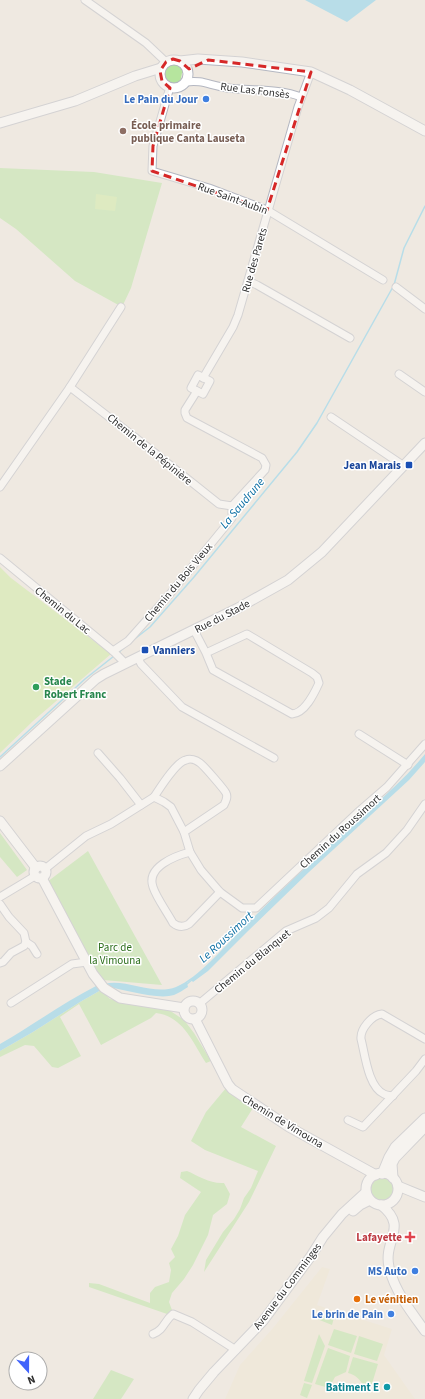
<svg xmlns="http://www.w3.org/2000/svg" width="425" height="1399" viewBox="0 0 425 1399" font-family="'Source Sans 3',sans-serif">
<rect width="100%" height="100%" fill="#efe9e1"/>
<path fill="#f0e6d1" d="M322 1267 330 1269 317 1305 392 1329 384 1355 415 1399H225L240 1365 273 1328Z"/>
<g fill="#b6e59e">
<path d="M173 64 180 66 184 73H182L180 83C168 87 159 77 167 67Z"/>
<path d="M0 168 94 172 162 183 131 288 122 307 75 281 16 229 0 218Z"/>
<path d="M0 833 27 870 17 877 0 857Z"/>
<path d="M88 851 162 985 103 980 96 973 47 882Z"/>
<path d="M101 990 110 999 141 1006 166 1008 184 1020 194 1033 211 1061 206 1063C193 1043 183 1016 156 1013L151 1018 101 1045 79 1004 60 1017 81 1056 58 1068 52 1067 34 1046 25 1045 0 1057V1051L33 1032 80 1002Z"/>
<path d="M226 1088 253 1108 241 1127 276 1146 249 1202 204 1272 206 1260 223 1232 234 1219 240 1209 244 1198 251 1188 258 1171 205 1150 191 1141 206 1112Z"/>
<path d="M187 1171C199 1176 210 1184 224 1183L230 1194 227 1204 213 1215 208 1235 193 1265 184 1279 172 1293 169 1302 172 1310 167 1314 89 1287V1283L99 1284 150 1303V1293L155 1287 169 1282 171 1270 169 1263 175 1257 171 1249 178 1236 185 1215 201 1192 180 1178 181 1172Z"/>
<circle cx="381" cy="1189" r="12"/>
<path d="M330 1313 335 1314 332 1325 317 1319Z"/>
<path d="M334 1329 357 1336 351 1353 328 1345Z"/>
<path d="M319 1334 325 1346 312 1383 304 1381Z"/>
<path d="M359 1336 383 1344 377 1361 354 1354Z"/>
<path d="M328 1348 350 1356 346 1372 335 1377 329 1388 315 1384Z"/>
<path d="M353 1357 378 1364 371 1387 363 1385C359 1378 355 1375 348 1373Z"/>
<path d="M111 1370 134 1379 121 1399H93Z"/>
<path d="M304 1383 312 1385 307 1398 300 1395Z"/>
</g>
<g fill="#c9ec9a">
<path d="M96 194 117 197 115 211 95 209Z"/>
<path d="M0 567 11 578 111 654 33 721 0 753Z"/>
</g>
<g fill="#75cff0">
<path d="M305 0H376L347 22Z"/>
<path d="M425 754V762L409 780 309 872 248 931 208 971 193 982 191 980 187 983 188 987C183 990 179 993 174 995 158 1000 126 990 108 987L104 984C126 978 153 996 176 987 198 978 224 947 242 929 268 903 295 877 322 852 356 819 395 791 425 754Z"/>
<path d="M96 986 101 990 80 1002 33 1032 0 1051V1044C33 1025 63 1003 96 986Z"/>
</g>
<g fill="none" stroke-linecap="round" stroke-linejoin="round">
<g stroke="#75cff0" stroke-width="1.5">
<path d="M132 641 150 627 194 577 297 452 317 423 394 285 404 248 425 206"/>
<path d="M118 653 126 646"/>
<path d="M0 757 85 679 114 656"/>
<path d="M187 984 193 979"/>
</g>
<defs>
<g id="street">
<path d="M85 0 146 43 166 62"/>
<path d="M186 82C201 80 207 84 222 87 248 92 276 87 301 97"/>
<path d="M170 87 153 146 152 171 209 188 267 210 383 280"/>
<path d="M248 281 257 285 350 338"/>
<path d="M396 287 425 309"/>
<path d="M399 374 425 392"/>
<path d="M198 375 210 381 203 394 191 388Z"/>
<path d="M203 378 233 327 238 315 298 107 311 72"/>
<path d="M70 387 145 445 219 504 232 506"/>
<path d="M197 391 185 410V413L187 418 262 458 266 465 265 470 232 506"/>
<path d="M331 417 404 466"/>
<path d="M0 487 70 387 121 307"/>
<path d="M0 558 113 651 122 660 124 664"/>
<path d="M194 630 206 653 213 670 292 714C305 713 314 694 319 683L317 677 312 673 247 634 206 653"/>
<path d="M113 651 128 641 169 595 232 518V506"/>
<path d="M138 658 141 664 182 707 274 758"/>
<path d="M359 734 408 765"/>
<path d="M98 753 120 778 141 805"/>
<path d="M154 797C160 788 176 762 186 760 190 758 196 760 200 763 204 766 224 789 226 793 228 797 226 801 224 805L184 832"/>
<path d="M190 852C175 856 146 867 153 887 156 897 167 912 173 923 178 927 183 928 189 924L220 892"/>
<path d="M45 869 86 836 111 824 154 797 164 802 171 807 184 832 190 852 201 870 220 892 242 908H256L357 813 387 787 425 744"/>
<path d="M0 897 35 876"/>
<path d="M0 904 9 917 24 933 26 942 24 946 11 953 3 962 0 963"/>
<path d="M26 942 32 946 37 954"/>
<path d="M11 1003 72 964 87 962"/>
<path d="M199 1004 286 931 316 918 329 908 357 874 386 853 407 830 425 804"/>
<path d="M393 1096C390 1095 387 1096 384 1094 368 1087 365 1054 361 1039 360 1029 372 1015 382 1014L425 1039"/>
<path d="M348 1120 363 1127 416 1071 425 1059"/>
<path d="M153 1334C165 1329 163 1322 173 1314L192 1322 236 1350"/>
</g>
<g id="secondary">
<circle cx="174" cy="74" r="14"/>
<path d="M180 61 198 59 242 62 311 72 350 90 425 131"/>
<path d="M0 123 75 101 135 76 161 68"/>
<path d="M0 766 96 679 104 674 238 608 288 580 322 552 425 443"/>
<path d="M0 821 36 868"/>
<circle cx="40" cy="872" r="6"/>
<path d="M42 878 93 974 104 988 120 998 184 1008"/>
<circle cx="193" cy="1010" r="9"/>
<path d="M195 1019 228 1084 232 1089 289 1127 376 1175"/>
<circle cx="382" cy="1189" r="16"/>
<path d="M382 1174 389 1157 395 1147 425 1118"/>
<path d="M393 1178 392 1164 395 1158 425 1127"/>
<path d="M398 1186 425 1197"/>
<path d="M381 1205C409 1227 383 1240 389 1267 394 1290 411 1312 425 1331"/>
<path d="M353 1211 360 1205 370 1200"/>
<path d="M193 1399 199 1390 214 1372 263 1321 311 1256 323 1237 342 1214 366 1192"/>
</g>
</defs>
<use href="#street" stroke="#b4b7c1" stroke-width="9"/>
<use href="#secondary" stroke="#b4b7c1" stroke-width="11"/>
<use href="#street" stroke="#fff" stroke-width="7"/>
<use href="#secondary" stroke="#fff" stroke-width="9"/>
</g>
<path d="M0 0H425V1399H0ZM173 59 180 61 189 69 208 60 311 72 267 210 152 171 153 146 170 88 162 81 160 71 166 62Z" fill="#efe9e1" fill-opacity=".55" fill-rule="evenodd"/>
<path fill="none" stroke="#d62828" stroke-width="3" stroke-dasharray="8 5" stroke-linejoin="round" d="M173 59 180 61 189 69 208 60 311 72 267 210 152 171 153 146 170 88 162 81 160 71 166 62Z"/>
<g fill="#3f7fe0" stroke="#fff" stroke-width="1.5">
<circle cx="206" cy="99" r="4"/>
<circle cx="415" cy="1271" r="4"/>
<circle cx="391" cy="1314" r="4"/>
</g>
<circle fill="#8d6e63" stroke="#fff" stroke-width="1.5" cx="123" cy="131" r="4"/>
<g fill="#1a4fb4" stroke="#fff" stroke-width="1.5">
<rect x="405" y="461" width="8" height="8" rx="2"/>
<rect x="141" y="646" width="8" height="8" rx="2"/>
</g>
<circle fill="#2e9e5b" stroke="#fff" stroke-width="1.5" cx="36" cy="687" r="4"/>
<path fill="#e0444e" stroke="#fff" stroke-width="1.5" d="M408 1231h4v4h4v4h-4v4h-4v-4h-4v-4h4z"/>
<circle fill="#e8710a" stroke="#fff" stroke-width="1.5" cx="357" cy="1299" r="4"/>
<circle fill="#0f9aa8" stroke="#fff" stroke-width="1.5" cx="387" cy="1387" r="4"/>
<g text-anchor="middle" stroke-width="3" stroke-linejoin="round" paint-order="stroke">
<g font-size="11" fill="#2e2e2e" stroke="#fff">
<text transform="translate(255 90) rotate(7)" y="4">Rue Las Fonsès</text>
<text transform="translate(233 198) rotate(20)" y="4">Rue Saint-Aubin</text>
<text transform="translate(254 260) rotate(-74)" y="4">Rue des Parets</text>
<text transform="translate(150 449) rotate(39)" y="4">Chemin de la Pépinière</text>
<text transform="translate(178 582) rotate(-50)" y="4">Chemin du Bois Vieux</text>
<text transform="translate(63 610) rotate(39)" y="4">Chemin du Lac</text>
<text transform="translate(222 616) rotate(-27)" y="4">Rue du Stade</text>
<text transform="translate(340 831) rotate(-42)" y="4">Chemin du Roussimort</text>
<text transform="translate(252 961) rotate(-39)" y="4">Chemin du Blanquet</text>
<text transform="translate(283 1121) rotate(31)" y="4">Chemin de Vimouna</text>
<text transform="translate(287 1286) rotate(-53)" y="4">Avenue du Comminges</text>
</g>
<g font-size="11" font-weight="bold" fill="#366cbe" stroke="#fff" text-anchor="end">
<text x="198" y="103">Le Pain du Jour</text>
<text x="407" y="1275">MS Auto</text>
<text x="383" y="1318">Le brin de Pain</text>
</g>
<g font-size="11" font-weight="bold" fill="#785e54" stroke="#fff" text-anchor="start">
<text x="131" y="129">École primaire<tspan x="131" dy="13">publique Canta Lauseta</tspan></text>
</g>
<g font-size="11" font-weight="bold" fill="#164399" stroke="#fff" text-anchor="end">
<text x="401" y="469">Jean Marais</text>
<text x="153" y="654" text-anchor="start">Vanniers</text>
</g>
<g font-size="11" font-weight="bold" fill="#27864d" stroke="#fff" text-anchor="start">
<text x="44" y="685">Stade<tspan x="44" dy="13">Robert Franc</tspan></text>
</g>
<g font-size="11" fill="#2c6e1b" stroke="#fff">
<text x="115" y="951">Parc de<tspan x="115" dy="13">la Vimouna</tspan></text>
</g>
<g font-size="11" font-weight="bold" fill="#be3a42" stroke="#fff" text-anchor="end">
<text x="402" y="1241">Lafayette</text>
</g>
<g font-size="11" font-weight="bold" fill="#c56008" stroke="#fff" text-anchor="start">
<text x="365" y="1303">Le vénitien</text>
</g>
<g font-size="11" font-weight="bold" fill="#0d838f" stroke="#fff" text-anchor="end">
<text x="379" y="1391">Batiment E</text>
</g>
<g font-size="12" font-style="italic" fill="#0d6fa3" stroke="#fff">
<text transform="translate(242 503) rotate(-50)" y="4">La Saudrune</text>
<text transform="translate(226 937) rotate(-43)" y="4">Le Roussimort</text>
</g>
</g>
<g transform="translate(28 1371) rotate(159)"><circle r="19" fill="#ffffff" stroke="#ababab"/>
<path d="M0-3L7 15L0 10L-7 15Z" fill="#4264fb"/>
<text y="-6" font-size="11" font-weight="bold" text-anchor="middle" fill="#2e2e2e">N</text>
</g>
</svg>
